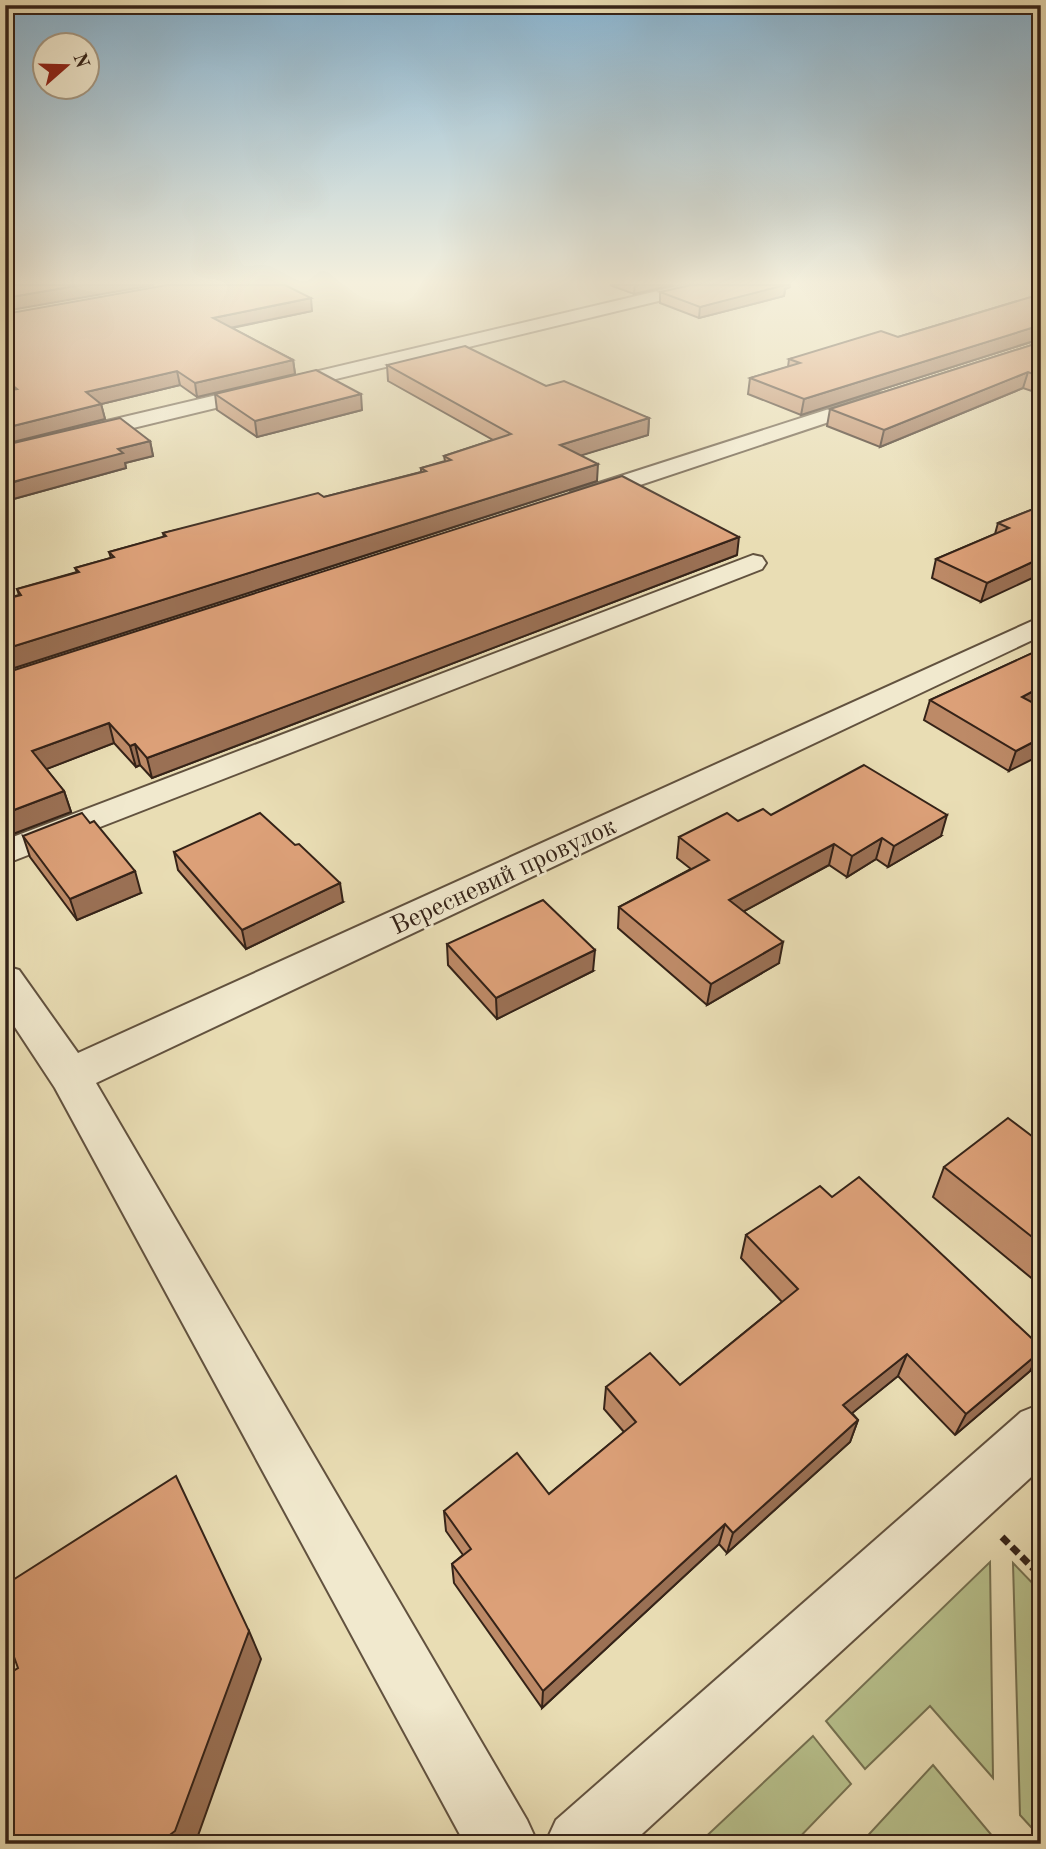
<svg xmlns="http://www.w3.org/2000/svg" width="1046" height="1849" viewBox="0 0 1046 1849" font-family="'Old Standard TT',serif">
<rect width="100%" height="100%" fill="#e9ddb4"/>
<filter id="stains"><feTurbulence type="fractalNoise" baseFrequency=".00286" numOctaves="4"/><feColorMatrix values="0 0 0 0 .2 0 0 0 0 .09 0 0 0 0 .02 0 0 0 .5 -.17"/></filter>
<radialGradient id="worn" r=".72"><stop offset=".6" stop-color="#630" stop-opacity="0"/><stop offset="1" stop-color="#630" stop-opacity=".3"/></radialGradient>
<g fill="#b7c08c" stroke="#767252" stroke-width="2">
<path d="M990 1562 993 1778 930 1706 865 1769 826 1721Z"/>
<path d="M1013 1563 1041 1592V1838L1020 1815Z"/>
<path d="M813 1736 851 1784 793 1844H698Z"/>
<path d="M933 1765 999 1844H860Z"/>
</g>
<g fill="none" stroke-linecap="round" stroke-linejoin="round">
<defs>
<g id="minor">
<path d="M683 285H713L704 290 5 459V445Z"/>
<path d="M879 393 886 395 889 399 886 403 589 502H571L568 497 571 492Z"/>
<path d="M753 555 762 557 766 563 762 569 5 864V840Z"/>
<path d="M1041 617V636L96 1083 527 1820 538 1844H465L55 1088 5 1012V966L19 970 78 1053Z"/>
<path d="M1041 1404V1468L631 1844H545L556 1820 1021 1412Z"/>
</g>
</defs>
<use href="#minor" stroke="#62523f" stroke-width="4"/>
<path stroke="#352318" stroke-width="7" stroke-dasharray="9 5" stroke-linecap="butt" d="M1002 1537 1041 1576"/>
<use href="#minor" fill="#f1e9ce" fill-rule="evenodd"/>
</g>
<g fill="#bd8a67" stroke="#352318" stroke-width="2">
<path d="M610 285H673L634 294Z"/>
<path d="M790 287 785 289 784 296 699 318 660 303V292Z"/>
<path d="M1041 294V339L801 415 748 394 750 378 788 367 789 359 898 337Z"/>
<path d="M312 311 232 328 293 360 295 374 197 397 180 385 101 404 105 419 5 444V394L9 393 5 390V314Z"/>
<path d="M1041 342V394L1023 388 880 447 827 426 830 409Z"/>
<path d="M387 365 546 386 649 418 648 435 581 455 597 481 5 671V599L19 595 17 589 77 572 75 568 111 558 109 552 164 537 163 533 324 497 421 472V468L445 461 444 456 493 440 388 381Z"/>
<path d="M215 394 362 410 257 437 217 410Z"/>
<path d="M150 441 153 456 125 463 126 468 10 500 5 496V445Z"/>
<path d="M1041 506 981 602 932 578 936 559 995 534 998 523Z"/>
<path d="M737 555 152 778 140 765 136 767 114 743 46 769 64 791 71 812 13 834 5 823V673Z"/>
<path d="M1041 649V704L1037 706 1009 771 924 720 930 700Z"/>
<path d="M771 815 941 836 888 867 876 859 847 877 829 865 744 911 779 963 707 1005 618 928 619 907 691 869 677 858 679 837 738 821Z"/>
<path d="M23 836 141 893 77 920 30 857Z"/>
<path d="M174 852 343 902 246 949 178 870Z"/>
<path d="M447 944 593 971 497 1019 448 965Z"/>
<path d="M1041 1143V1286L933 1197 944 1167Z"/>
<path d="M832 1197 1030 1371 955 1435 898 1376 852 1413 858 1420 850 1442 727 1553 719 1544 542 1708 454 1583 452 1564 463 1555 446 1531 444 1511 549 1494 624 1432 604 1409 606 1387 680 1385 782 1302 741 1258 746 1235Z"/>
</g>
<g fill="#9a7054" stroke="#352318" stroke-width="2">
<path d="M81 285H154L5 311V298Z"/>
<path d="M635 285H673L634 294Z"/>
<path d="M773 285H790V287L785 289 784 296 699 318 700 307Z"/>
<path d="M311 298 312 311 215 331 213 318Z"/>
<path d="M1041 325 1040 339 801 415 804 399Z"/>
<path d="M293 360 295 374 197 397 195 383Z"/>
<path d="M177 371 180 385 89 407 86 392Z"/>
<path d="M1028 372 1023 388 880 447 884 430Z"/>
<path d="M361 394 362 410 257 437 255 421Z"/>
<path d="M101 404 105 419 5 444V428Z"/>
<path d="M649 418 648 435 560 462V445Z"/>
<path d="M150 441 153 456 125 463 126 468 10 500 5 485 118 449Z"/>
<path d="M598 464 597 481 5 671V649Z"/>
<path d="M739 537 737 555 152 778 147 758Z"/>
<path d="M1041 558V574L981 602 987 583Z"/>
<path d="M1041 687V704L1016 717 1022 697Z"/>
<path d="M109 723 114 743 39 772 32 751Z"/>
<path d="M1041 738V755L1009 771 1016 751Z"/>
<path d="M135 744 140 765 136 767 130 746Z"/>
<path d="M64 791 71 812 13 834 6 813Z"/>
<path d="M947 815 941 836 888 867 894 846Z"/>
<path d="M882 838 876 859 847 877 852 856Z"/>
<path d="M834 844 829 865 726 921 729 900Z"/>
<path d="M135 871 141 893 77 920 70 899Z"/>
<path d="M340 883 343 902 246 949 242 930Z"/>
<path d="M783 942 779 963 707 1005 711 984Z"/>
<path d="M595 950 593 971 497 1019 496 998Z"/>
<path d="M1041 1351 1030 1371 955 1435 966 1414Z"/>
<path d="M907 1354 898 1376 835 1427 843 1405Z"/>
<path d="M858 1420 850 1442 727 1553 733 1533Z"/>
<path d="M725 1524 719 1544 542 1708 543 1691Z"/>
<path d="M249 1631 261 1659 195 1844H158Z"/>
</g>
<g fill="#dca078" stroke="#352318" stroke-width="2">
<path d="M5 285H81L5 298Z"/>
<path d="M167 285H285L311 298 213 318 293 360 195 383 177 371 86 392 101 404 5 428V394L13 392 11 390 17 389 5 379V314Z"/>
<path d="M691 285H785L700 307 660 292Z"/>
<path d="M1041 294V325L804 399 750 378 800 363 789 359 881 331 898 337Z"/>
<path d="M1041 342V377L1028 372 884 430 830 409Z"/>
<path d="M465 346 546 386 564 381 649 418 560 445 598 464 5 649V599L21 595 17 589 79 572 75 568 114 557 109 552 166 536 163 533 318 493 324 497 426 471 421 468 451 460 444 456 511 434 387 365Z"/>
<path d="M316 370 361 394 255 421 215 394Z"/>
<path d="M120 418 150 441 118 449 123 453 5 484V445Z"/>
<path d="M622 476 739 537 147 758 135 744 130 746 109 723 32 751 64 791 6 813 5 812V673Z"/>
<path d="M1041 506V558L987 583 936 559 1009 528 998 523Z"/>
<path d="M1041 649V687L1022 697 1041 707V738L1016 751 930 700Z"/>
<path d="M864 765 947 815 894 846 882 838 852 856 834 844 729 900 783 942 711 984 619 907 709 860 679 837 727 813 738 821 763 809 771 815Z"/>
<path d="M82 813 90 823 94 821 135 871 70 899 23 836Z"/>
<path d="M260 813 295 845 299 844 340 883 242 930 174 852Z"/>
<path d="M543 900 595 950 496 998 447 944Z"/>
<path d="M1008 1118 1041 1143V1244L944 1167Z"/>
<path d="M859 1177 1041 1347V1351L966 1414 907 1354 843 1405 858 1420 733 1533 725 1524 543 1691 452 1564 471 1549 444 1511 517 1453 549 1494 636 1422 606 1387 650 1353 680 1385 798 1289 746 1235 820 1186 832 1197Z"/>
<path d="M176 1476 249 1631 175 1831 158 1844H5V1676L18 1668 5 1632V1585Z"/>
</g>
<linearGradient id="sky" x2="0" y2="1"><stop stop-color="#89b6d4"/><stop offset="0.52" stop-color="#f5f0dd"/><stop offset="1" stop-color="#f5f0dd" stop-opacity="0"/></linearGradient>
<rect width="1046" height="544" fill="url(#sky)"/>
<g text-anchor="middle" stroke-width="5" stroke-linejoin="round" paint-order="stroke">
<g font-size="26" fill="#352318" stroke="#f1e9ce">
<text transform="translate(503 875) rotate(-25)" y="9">Вересневий провулок</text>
</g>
</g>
<rect width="1046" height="1849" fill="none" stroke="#e9ddb4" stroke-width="28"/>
<rect x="7" y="7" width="1032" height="1835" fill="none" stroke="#352318" stroke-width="3.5"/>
<rect x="14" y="14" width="1018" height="1821" fill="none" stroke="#352318" stroke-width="2"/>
<g transform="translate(66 66) rotate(70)"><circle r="33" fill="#f1e9ce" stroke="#a69a85" stroke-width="2"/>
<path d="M0-5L12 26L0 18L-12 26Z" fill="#8f2418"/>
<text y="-10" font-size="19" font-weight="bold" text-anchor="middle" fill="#352318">N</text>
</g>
<rect width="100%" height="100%" filter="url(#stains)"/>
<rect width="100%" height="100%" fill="url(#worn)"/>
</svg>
